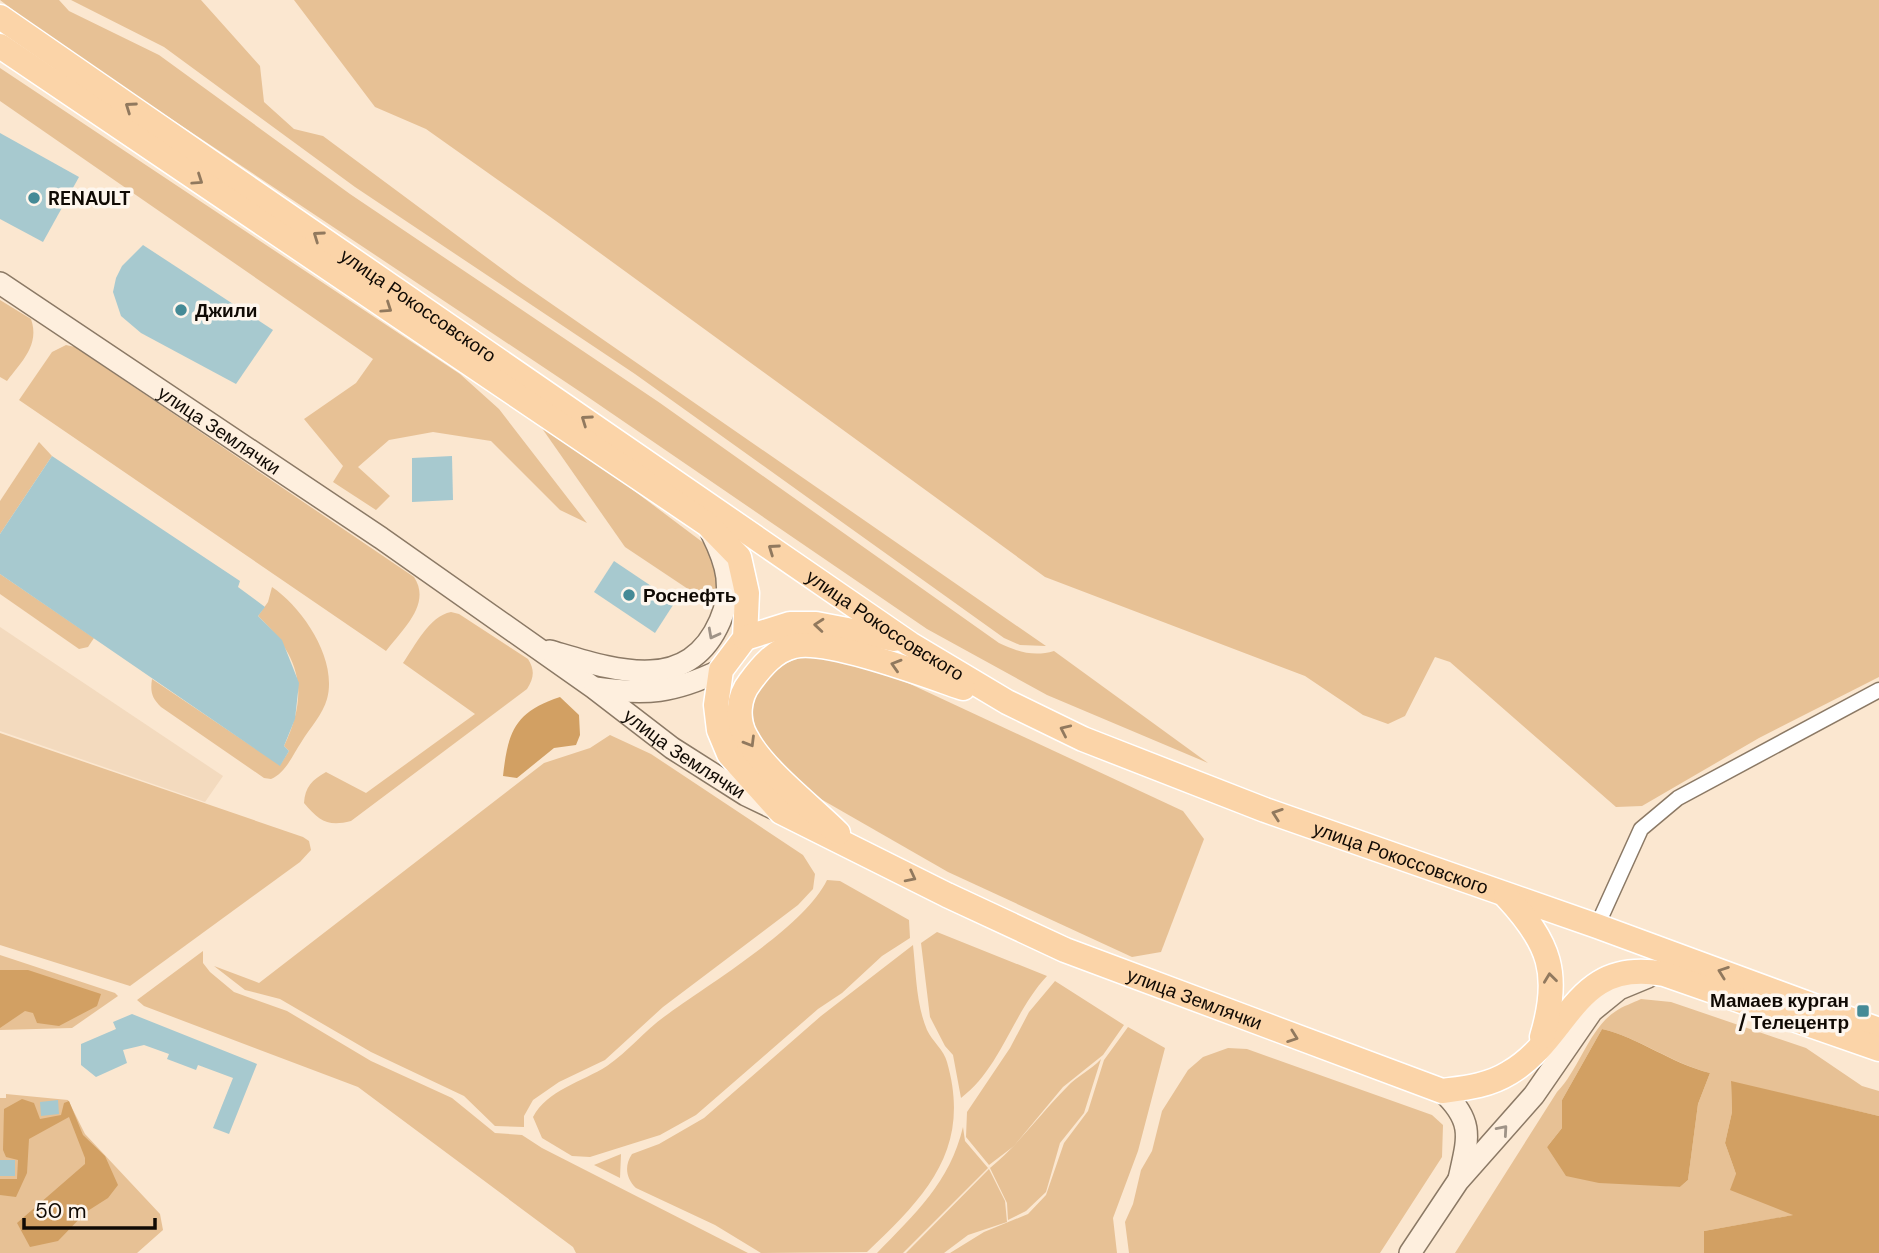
<svg xmlns="http://www.w3.org/2000/svg" width="1879" height="1253" viewBox="0 0 1879 1253" font-family="'DM Sans',sans-serif">
<rect width="100%" height="100%" fill="#fbe7d0"/>
<path fill="#f3dabe" d="M0 627 223 776 205 802 0 731Z"/>
<g fill="#e7c195" fill-rule="evenodd">
<path d="M0 0H59L69 11 159 55 350 194 660 403 999 643C1018 652 1034 657 1054 651L1208 763 1047 695 927 629 582 393 47 36Z"/>
<path d="M71 0H201L260 66 264 102 294 129 323 136 517 280 1046 646 1020 645 1004 638 635 374 355 187 164 47Z"/>
<path d="M294 0H1879V677L1759 738 1642 806 1616 807 1450 662 1435 657 1405 716 1388 724 1363 715 1305 676 1045 577 556 221 426 129 375 107Z"/>
<path d="M0 68 460 374 499 409 587 523 560 510 491 441 433 432 389 440 358 467 390 496 376 510 333 482 343 466 304 419 356 383 373 359 0 101Z"/>
<path d="M0 300 31 319C40 345 22 361 7 381L0 377Z"/>
<path d="M66 345 75 347 414 577C432 604 402 630 386 651L19 400 52 352Z"/>
<path d="M532 414 705 544 721 572 719 593 713 598 697 595 625 547Z"/>
<path d="M39 442 52 456 0 534V501Z"/>
<path d="M0 574 94 638 88 647 79 649 0 594Z"/>
<path d="M272 587C302 607 338 659 327 699 323 714 310 728 302 741 293 754 286 773 271 779L264 778 161 707C152 698 150 692 152 679L280 765 289 751 284 746C310 692 300 656 258 616L268 602Z"/>
<path d="M451 612 459 614 528 659C535 670 534 678 527 689L351 821C328 827 319 821 304 803 305 787 312 780 326 772L366 793 475 714 403 663C415 646 429 616 451 612Z"/>
<path d="M803 655 832 657 893 676 1183 811 1204 839 1161 952 1132 957 948 872 819 798 774 758 756 732 751 704 771 671Z"/>
<path d="M0 733 303 837 309 841 311 850 300 862 130 986 0 945Z"/>
<path d="M610 735 651 754 803 855 815 874 813 889 798 905 663 1007 605 1060 559 1082 533 1100 524 1116V1127L495 1126 464 1096 371 1052 280 999 245 990 214 966 259 983 544 763 590 748Z"/>
<path d="M827 880 840 881 909 920 910 938 882 956 842 993 818 1009 696 1115 660 1135 590 1157 572 1156 542 1138 533 1117C547 1090 582 1082 607 1066 629 1051 646 1029 668 1014 713 981 804 927 827 880Z"/>
<path d="M937 932 1047 976C1013 1012 1001 1068 961 1098L953 1055 945 1046 930 1017 921 943Z"/>
<path d="M913 945C916 972 916 1004 927 1030 932 1041 944 1050 947 1062 972 1149 926 1196 867 1252L761 1253 715 1225 636 1188C626 1178 624 1166 632 1154L659 1144 704 1118 821 1016Z"/>
<path d="M203 951V963L210 972 234 992 287 1011 371 1061 452 1098 495 1133 522 1135 542 1148 748 1253H576L573 1247 358 1087 144 1006 137 1000Z"/>
<path d="M0 955 115 993 118 996 72 1028 0 1030Z"/>
<path d="M1055 981 1124 1025 1103 1055 1063 1087 1014 1146 989 1165 966 1137 967 1112 1010 1048 1029 1012Z"/>
<path d="M1641 999 1671 1002 1806 1048 1862 1086 1879 1091V1116L1731 1082 1732 1112 1725 1143 1736 1174 1794 1215 1704 1231V1253H1455L1557 1092C1579 1070 1589 1028 1616 1011 1623 1006 1633 1003 1641 999ZM1602 1029C1640 1038 1671 1063 1710 1073L1698 1104 1688 1180 1680 1187 1652 1185 1547 1147 1562 1128V1100Z"/>
<path d="M1128 1027 1165 1048 1138 1151 1113 1218 1117 1253H950L984 1232 1028 1214 1046 1195 1064 1143 1088 1111 1104 1060Z"/>
<path d="M1228 1048 1247 1049 1432 1115 1443 1125 1442 1157 1380 1253H1129L1125 1222 1133 1204 1141 1170 1152 1151 1162 1111 1188 1070 1203 1057Z"/>
<path d="M1101 1059 1084 1113 1060 1143 1046 1192 1026 1211 1008 1220 1007 1203 990 1168C1020 1143 1040 1114 1067 1087 1077 1076 1091 1070 1101 1059Z"/>
<path d="M6 1094 68 1100 85 1134 160 1214 163 1230 137 1253H0V1098H6Z"/>
<path d="M963 1127 965 1141 988 1168 903 1253H877C915 1214 950 1182 963 1127Z"/>
<path d="M621 1154 620 1178 594 1165Z"/>
<path d="M989 1169 1005 1201 1007 1222 968 1235 944 1253H906Z"/>
</g>
<g fill="#d2a063">
<path d="M560 697 579 715 580 735 576 745 554 748 517 778 503 776C508 731 515 712 560 697Z"/>
<path d="M0 970H28L101 994 97 1006 59 1026 37 1023 33 1013 25 1011 0 1028Z"/>
<path d="M1602 1029C1640 1038 1670 1063 1710 1073L1698 1104 1688 1180 1680 1187 1599 1183 1566 1176 1547 1147 1562 1128V1100Z"/>
<path d="M1731 1081 1879 1116V1253H1704V1231L1793 1215 1730 1190 1736 1174 1725 1143 1732 1112Z"/>
<path d="M22 1099 34 1103 40 1119 61 1115 64 1103 69 1101 83 1135 105 1156 118 1185 108 1198 86 1212 58 1241 30 1247 17 1223 85 1164V1158L69 1117 29 1139 27 1173 16 1197 0 1195V1179H17L18 1160 6 1157 3 1150 4 1109Z"/>
</g>
<g fill="#a7c9cf">
<path d="M0 133 79 177 43 242 0 219Z"/>
<path d="M143 245 273 330 236 384 141 333 121 316 113 292 116 278 122 266Z"/>
<path d="M52 456 240 581 238 587 265 607 258 616 282 640 299 683 295 719 284 746 289 751 280 766 0 574V534Z"/>
<path d="M452 456 453 500 412 502V458Z"/>
<path d="M614 561 675 602 655 633 594 592Z"/>
<path d="M132 1014 257 1064 229 1134 213 1128 233 1078 198 1065 196 1070 167 1059 169 1054 144 1045 123 1050 127 1063 96 1077 81 1065V1044L116 1029 113 1022Z"/>
<path d="M58 1100 59 1114 41 1116 40 1102Z"/>
<rect x="0" y="1160" width="15" height="16"/>
</g>
<g fill="none" stroke-linecap="round" stroke-linejoin="round">
<defs>
<path id="minor" d="M1597 926 1641 829 1678 798 1879 690"/>
<g id="secondary">
<path id="s1" d="M0 283 381 538 594 688 672 748 746 795 777 810"/>
<path d="M550 651C611 669 687 697 720 621 734 589 727 564 712 534"/>
<path d="M595 688C647 695 673 693 721 670"/>
<path d="M1442 1091C1475 1122 1468 1138 1459 1179"/>
<path d="M1410 1253 1458 1181 1534 1095 1592 1011 1619 989 1648 977"/>
</g>
<g id="trunk">
<path id="s2" d="M0 17 910 644 1007 702 1083 739 1265 810 1597 926 1879 1030"/>
<path id="s3" d="M0 46 707 524 739 557 747 593 745 638 721 670 716 705 719 730 729 754 781 812 947 895 1065 950 1442 1091C1465 1088 1488 1086 1509 1073 1571 1037 1573 957 1664 974L1879 1049"/>
<path d="M745 638 790 624H816L894 639"/>
<path d="M838 833C810 805 763 770 746 737 736 720 738 697 750 682 761 667 775 650 794 646 827 638 928 676 963 688"/>
<path d="M1506 896C1550 943 1561 974 1542 1037"/>
</g>
</defs>
<use href="#minor" stroke="#8b7965" stroke-width="17"/>
<use href="#secondary" stroke="#8b7965" stroke-width="24"/>
<use href="#trunk" stroke="#fff" stroke-width="27"/>
<use href="#minor" stroke="#fff" stroke-width="14"/>
<use href="#secondary" stroke="#feefde" stroke-width="21"/>
<use href="#trunk" stroke="#fbd4a8" stroke-width="24"/>
</g>
<defs><path id="oneway-chevron" d="M-2-3.5L2.5 0L-2 3.5" fill="none" stroke-width="1.6" stroke-linecap="round" stroke-linejoin="round" transform="scale(1.75)"/></defs>
<g stroke="#91795e">
<use href="#oneway-chevron" transform="translate(130 107) rotate(-145)"/>
<use href="#oneway-chevron" transform="translate(198 180) rotate(34)"/>
<use href="#oneway-chevron" transform="translate(318 236) rotate(-145)"/>
<use href="#oneway-chevron" transform="translate(387 308) rotate(34)"/>
<use href="#oneway-chevron" transform="translate(586 420) rotate(-145)"/>
<use href="#oneway-chevron" transform="translate(773 549) rotate(-145)"/>
<use href="#oneway-chevron" transform="translate(819 625) rotate(-175)"/>
<use href="#oneway-chevron" transform="translate(896 665) rotate(-163)"/>
<use href="#oneway-chevron" transform="translate(1065 730) rotate(-155)"/>
<use href="#oneway-chevron" transform="translate(750 742) rotate(59)"/>
<use href="#oneway-chevron" transform="translate(1277 814) rotate(-161)"/>
<use href="#oneway-chevron" transform="translate(911 877) rotate(27)"/>
<use href="#oneway-chevron" transform="translate(1723 972) rotate(-160)"/>
<use href="#oneway-chevron" transform="translate(1550 978) rotate(-97)"/>
<use href="#oneway-chevron" transform="translate(1293 1037) rotate(20)"/>
</g>
<g stroke="#9f9387">
<use href="#oneway-chevron" transform="translate(713 634) rotate(118)"/>
<use href="#oneway-chevron" transform="translate(1503 1130) rotate(-49)"/>
</g>
<g fill="#458a96" stroke="#fef6ed" stroke-width="2.5">
<circle cx="34" cy="198" r="7"/>
<circle cx="181" cy="310" r="7"/>
<circle cx="629" cy="595" r="7"/>
<rect x="1856" y="1004" width="14" height="14" rx="3.5"/>
</g>
<g text-anchor="middle" stroke-width="7" stroke-linejoin="round" paint-order="stroke">
<g font-size="19" font-weight="bold" fill="#100a04" stroke="#fef6ed" text-anchor="start">
<text x="48" y="205">RENAULT</text>
<text x="195" y="317">Джили</text>
<text x="643" y="602">Роснефть</text>
<text x="1849" y="1007" text-anchor="end">Мамаев курган<tspan x="1849" dy="22">/ Телецентр</tspan></text>
</g>
<g font-size="19" fill="#100a04" stroke="#fef6ed">
<text dy="7" stroke="none"><textPath href="#s2" startOffset="508">улица Рокоссовского</textPath></text>
<text dy="7" stroke="none"><textPath href="#s1" startOffset="264">улица Землячки</textPath></text>
<text dy="7" stroke="none"><textPath href="#s2" startOffset="1074">улица Рокоссовского</textPath></text>
<text dy="7" stroke="none"><textPath href="#s1" startOffset="831">улица Землячки</textPath></text>
<text dy="7" stroke="none"><textPath href="#s2" startOffset="1642">улица Рокоссовского</textPath></text>
<text dy="7" stroke="none"><textPath href="#s3" startOffset="1640">улица Землячки</textPath></text>
</g>
</g>
<path d="M24 1218v10h131v-10" fill="none" stroke="#100a04" stroke-width="3.5"/>
<text x="35" y="1218" font-size="21" fill="#100a04" stroke="#fef6ed" stroke-width="5" paint-order="stroke">50 m</text>
</svg>
